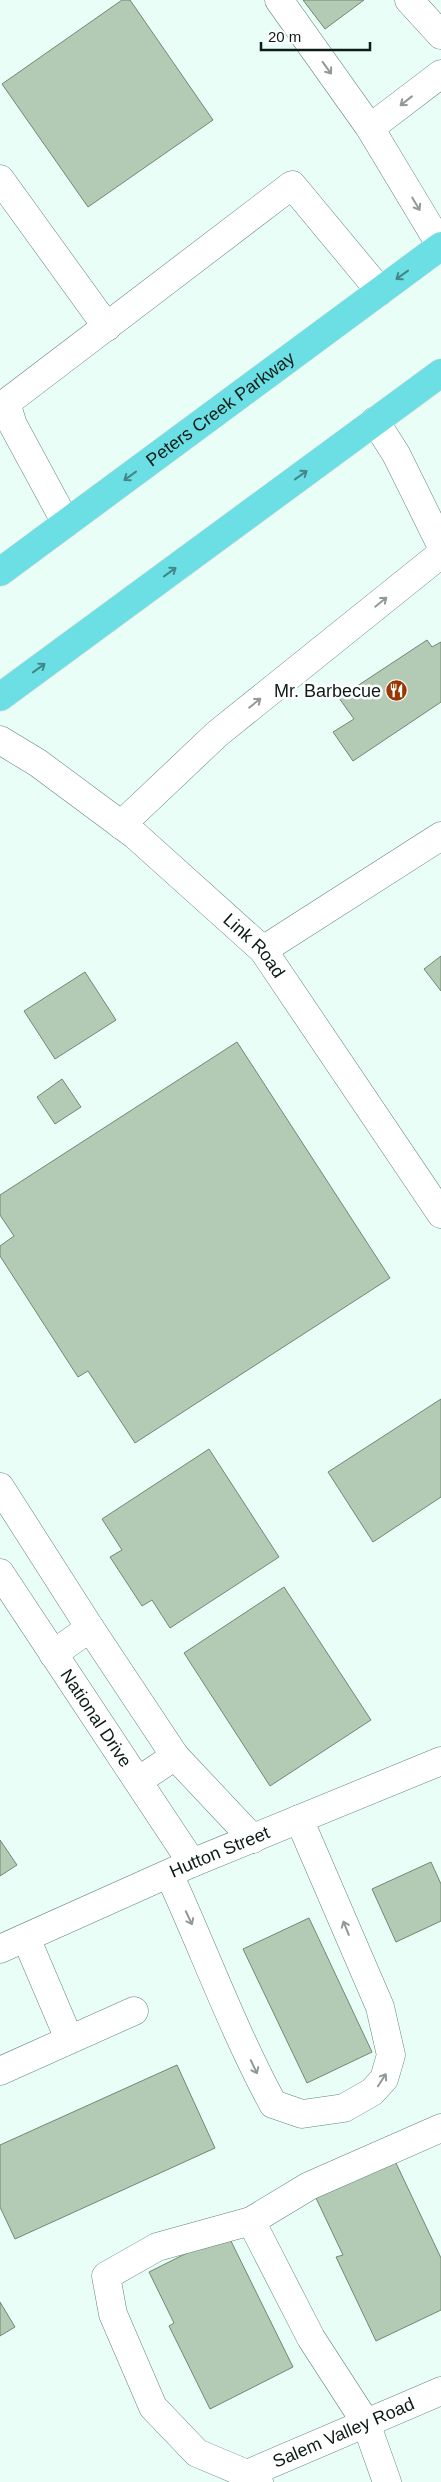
<svg xmlns="http://www.w3.org/2000/svg" width="441" height="2482" viewBox="0 0 441 2482" font-family="Helvetica,sans-serif">
<rect width="100%" height="100%" fill="#e9fef7"/>
<g fill="#b3cbb4" stroke="#718873">
<path d="M122 0H130L213 120 88 207 2 84Z"/>
<path d="M303 0H364L325 29Z"/>
<path d="M427 640 432 647 441 642V702L353 761 333 732 354 719 339 698Z"/>
<path d="M441 956V991L424 969Z"/>
<path d="M85 972 116 1020 55 1059 24 1011Z"/>
<path d="M237 1042 390 1278 135 1443 88 1371 78 1377 0 1256V1246L14 1236 0 1215V1195Z"/>
<path d="M62 1079 81 1107 55 1124 37 1097Z"/>
<path d="M441 1399V1497L373 1542 328 1472Z"/>
<path d="M209 1449 279 1557 170 1628 152 1600 142 1606 110 1557 122 1550 102 1519Z"/>
<path d="M284 1587 371 1720 270 1786 184 1653Z"/>
<path d="M0 1840 17 1865 0 1876Z"/>
<path d="M431 1862 441 1884V1921L396 1942 372 1889Z"/>
<path d="M309 1918 372 2052 307 2083 243 1949Z"/>
<path d="M177 2065 215 2148 15 2239 0 2207V2145Z"/>
<path d="M395 2161 441 2258V2310L376 2341 336 2257 343 2255 316 2198Z"/>
<path d="M227 2233 293 2367 210 2409 169 2326 174 2323 149 2272Z"/>
<path d="M0 2302 15 2327 0 2336Z"/>
</g>
<g fill="none" stroke-linecap="round" stroke-linejoin="round">
<defs>
<g id="minor">
<path d="M279 0 370 128 441 246"/>
<path d="M409 0 441 35"/>
<path d="M370 128 441 74"/>
<path d="M0 179 107 327"/>
<path d="M375 421 396 454 441 545"/>
<path d="M66 523 13 425 6 403 292 185 380 291"/>
<path id="s1" d="M0 740 38 763 135 835 263 950 441 1214"/>
<path d="M121 825 217 734 441 554"/>
<path d="M263 950 441 836"/>
<path d="M0 1487 90 1628 53 1654"/>
<path id="s2" d="M0 1573 192 1863"/>
<path d="M90 1628 175 1756 138 1781"/>
<path d="M175 1756 253 1839"/>
<path d="M169 1874C204 1950 233 2030 273 2104L302 2114 344 2108 372 2092 384 2079 391 2055 380 2007 299 1819"/>
<path d="M26 1938 69 2039"/>
<path id="s3" d="M0 1949 192 1863 441 1761"/>
<path d="M0 2071 134 2011"/>
<path d="M251 2221 309 2186 441 2128"/>
<path id="s4" d="M247 2474 441 2391"/>
<path d="M259 2482 247 2474 197 2453 153 2407 113 2314 106 2276 157 2247 251 2221 311 2338 366 2423 387 2482"/>
</g>
<g id="major">
<path id="s5" d="M0 572 441 246"/>
<path d="M0 697 441 373"/>
</g>
</defs>
<use href="#minor" stroke="#64857b" stroke-width="29"/>
<use href="#major" stroke="#d8dbda" stroke-width="29"/>
<use href="#minor" stroke="#fff" stroke-width="28"/>
<use href="#major" stroke="#6bdfe3" stroke-width="28"/>
</g>
<defs><path id="oneway-shaft" d="M-6 0H5M1.5-3L5.5 0L1.5 3" fill="none" stroke-width="1.6" stroke-linecap="round" stroke-linejoin="round" transform="scale(1.25)"/></defs>
<g stroke="#939997">
<use href="#oneway-shaft" transform="translate(327 68) rotate(54)"/>
<use href="#oneway-shaft" transform="translate(406 101) rotate(142)"/>
<use href="#oneway-shaft" transform="translate(416 204) rotate(59)"/>
<use href="#oneway-shaft" transform="translate(381 602) rotate(-39)"/>
<use href="#oneway-shaft" transform="translate(255 703) rotate(-39)"/>
<use href="#oneway-shaft" transform="translate(189 1918) rotate(65)"/>
<use href="#oneway-shaft" transform="translate(346 1928) rotate(-112)"/>
<use href="#oneway-shaft" transform="translate(254 2067) rotate(65)"/>
<use href="#oneway-shaft" transform="translate(382 2080) rotate(-57)"/>
</g>
<g stroke="#418788">
<use href="#oneway-shaft" transform="translate(402 275) rotate(144)"/>
<use href="#oneway-shaft" transform="translate(301 475) rotate(-36)"/>
<use href="#oneway-shaft" transform="translate(130 476) rotate(144)"/>
<use href="#oneway-shaft" transform="translate(170 572) rotate(-36)"/>
<use href="#oneway-shaft" transform="translate(39 668) rotate(-36)"/>
</g>
<defs>
<symbol id="restaurant-disc" viewBox="-11 -11 22 22"><circle r="9.5" fill="#9a3700" stroke="#fff"/><path d="M-5-6h1v4h1v-4h1v4h1v-4h1v5L-1.5 .5V6h-2V.5L-5-1ZM5-6V6H3V1.5H1.5Q1.5-4 5-6Z" fill="#fff"/></symbol>
</defs>
<g fill-rule="evenodd">
<use href="#restaurant-disc" x="384" y="678" width="25" height="25"/>
</g>
<g text-anchor="middle" stroke-width="5" stroke-linejoin="round" paint-order="stroke">
<g font-size="18" fill="#0e1c18" stroke="#fff">
<text dy="6" stroke="none"><textPath href="#s5" startOffset="274">Peters Creek Parkway</textPath></text>
<text dy="6" stroke="none"><textPath href="#s1" startOffset="328">Link Road</textPath></text>
<text dy="6" stroke="none"><textPath href="#s2" startOffset="174">National Drive</textPath></text>
<text dy="6" stroke="none"><textPath href="#s3" startOffset="240">Hutton Street</textPath></text>
<text dy="6" stroke="none"><textPath href="#s4" startOffset="105">Salem Valley Road</textPath></text>
</g>
<g font-size="18" fill="#0e1c18" stroke="#fff" text-anchor="end">
<text x="381" y="697">Mr. Barbecue</text>
</g>
</g>
<path d="M261 42v8h109v-8" fill="none" stroke="#0e1c18" stroke-width="2.5"/>
<text x="268" y="42" font-size="15" fill="#0e1c18" stroke="#ffffff" stroke-width="4" paint-order="stroke">20 m</text>
</svg>
